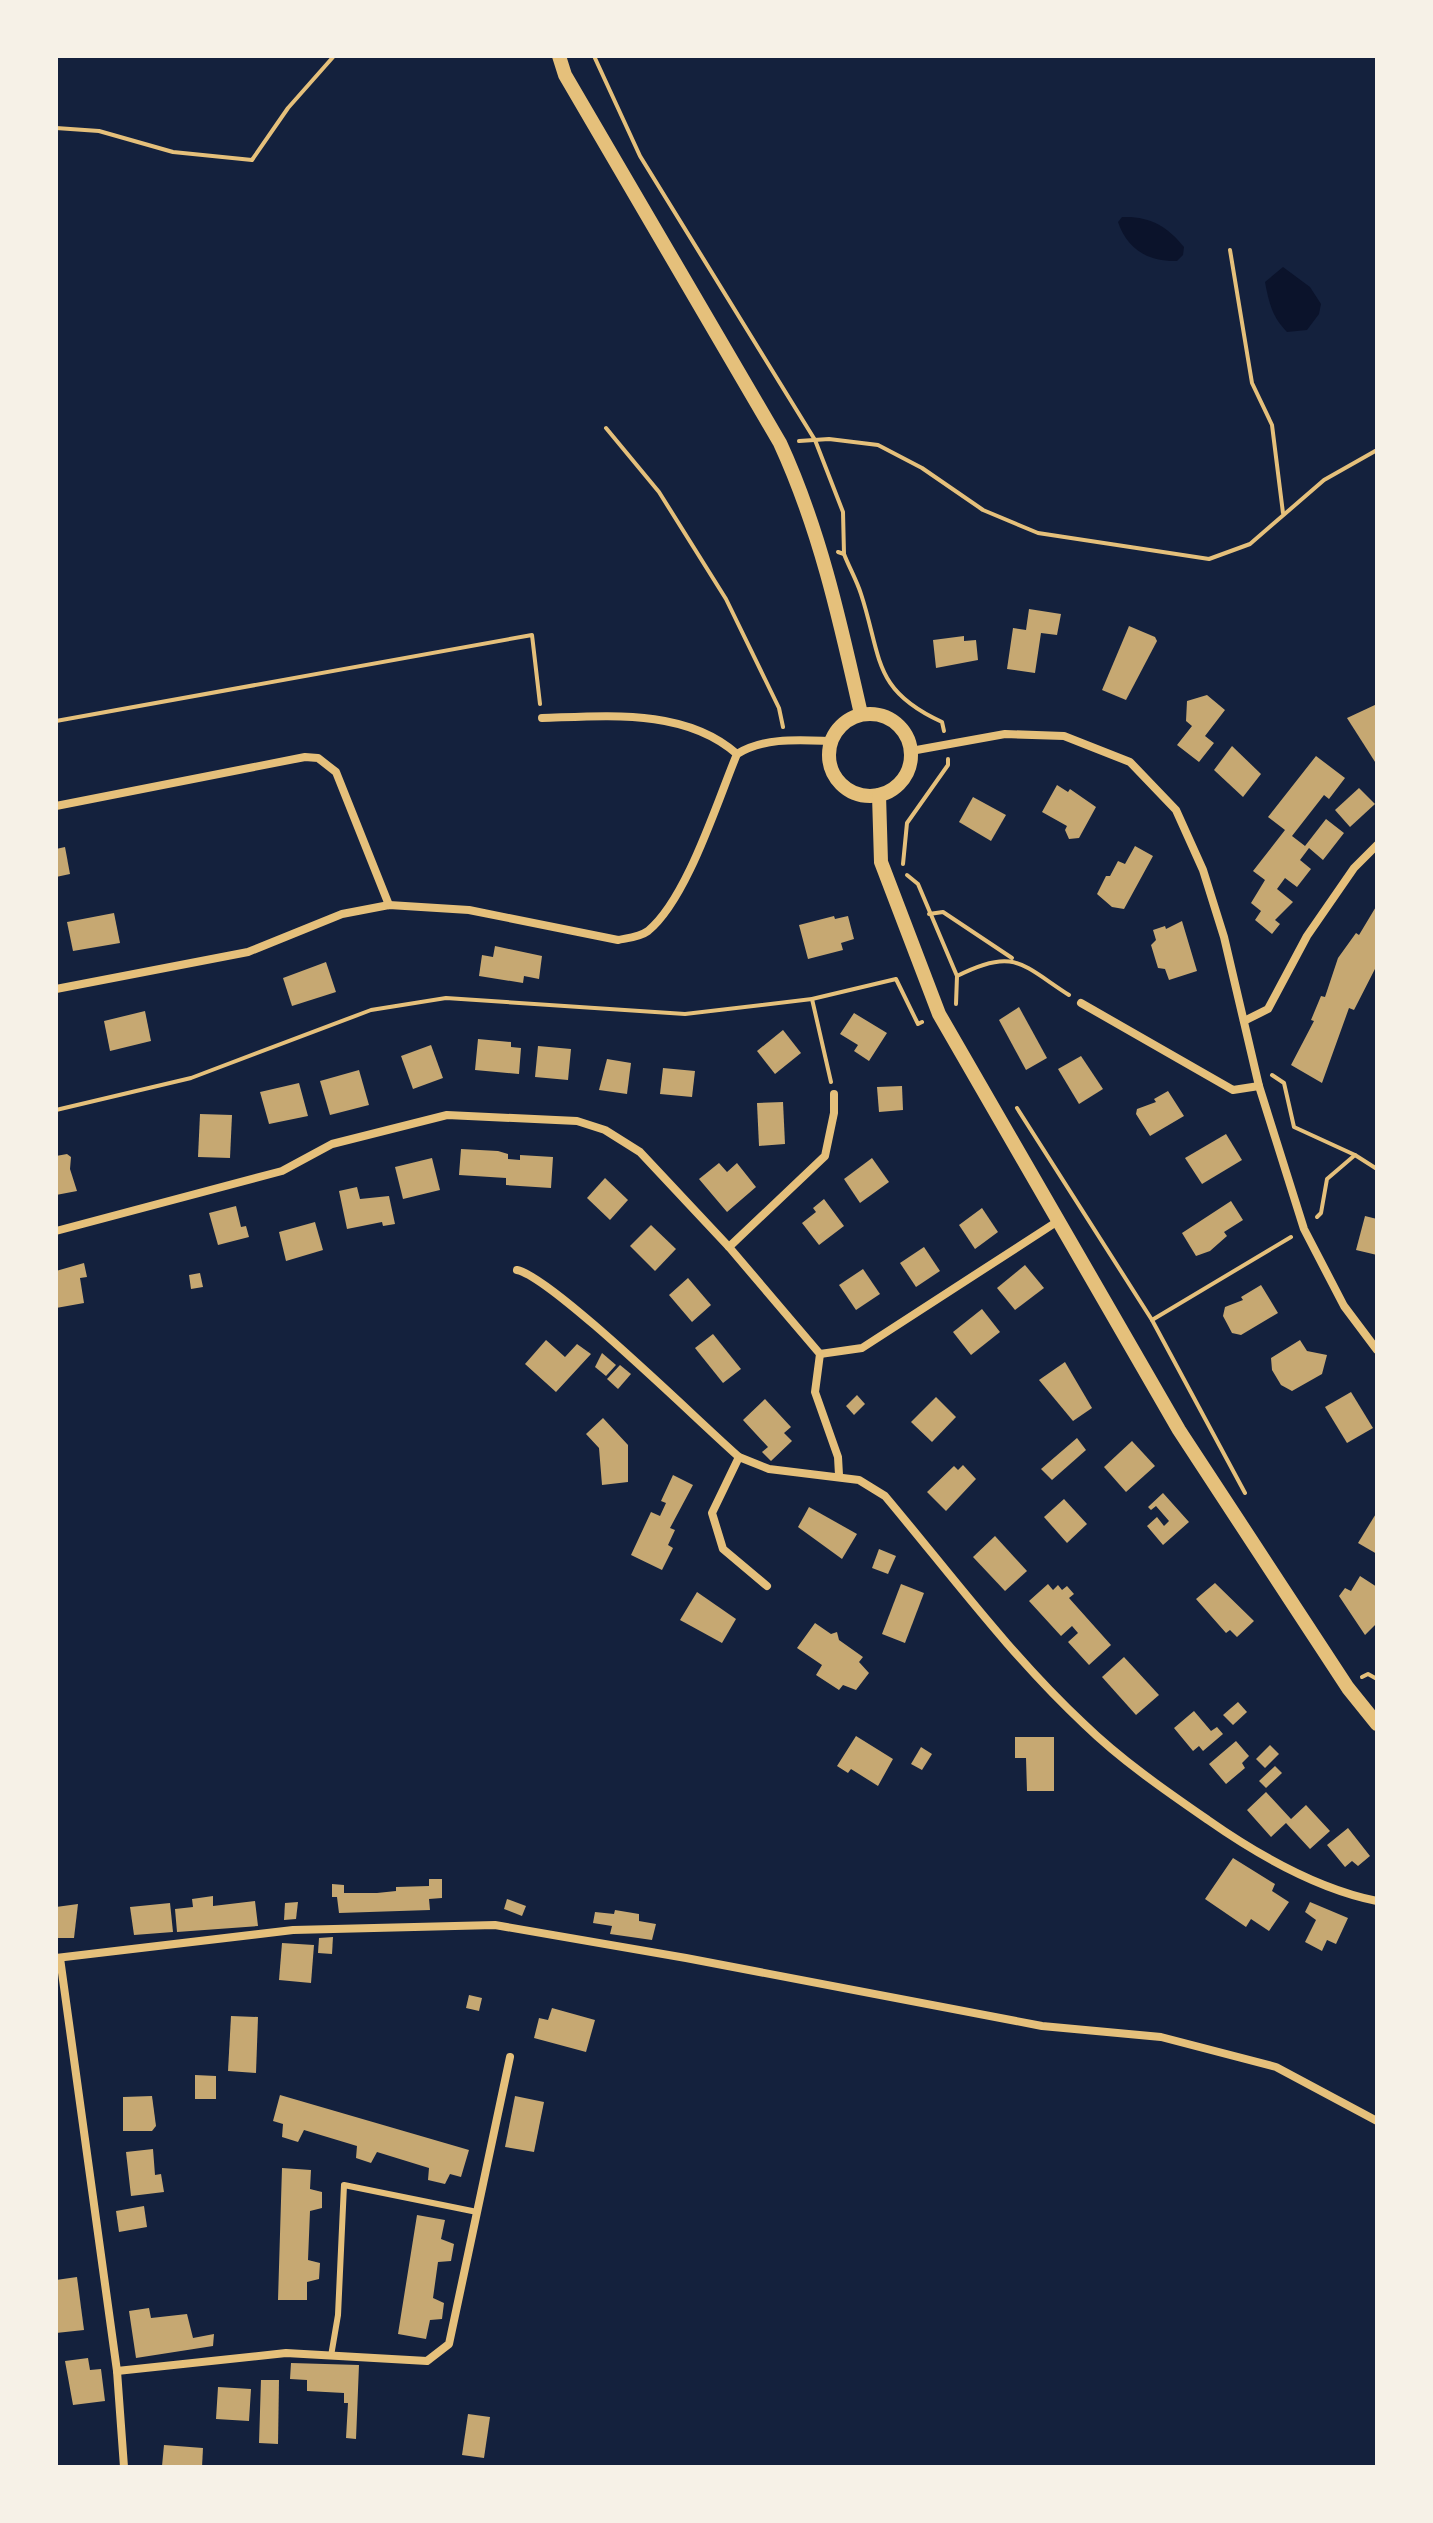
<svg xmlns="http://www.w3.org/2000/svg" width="1433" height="2523" viewBox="0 0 1433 2523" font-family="'Open Sans',sans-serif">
<rect width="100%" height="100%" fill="#14213d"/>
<g fill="#0b132b">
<path d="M1122 217C1150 216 1167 226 1184 247L1183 255 1177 261C1148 262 1127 249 1118 222Z"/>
<path d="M1283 267 1310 287 1321 304 1319 314 1307 330 1287 332C1272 317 1269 303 1265 282Z"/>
</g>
<g fill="#c6a872">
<path d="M1029 609 1061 614 1057 635 1041 633 1035 673 1007 669 1013 628 1026 630Z"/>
<path d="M1129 626 1155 637 1157 641 1126 700 1102 690Z"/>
<path d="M964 636V641L976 640 978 660 936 668 933 640Z"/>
<path d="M1207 695 1225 710 1205 736 1214 743 1199 762 1177 745 1192 726 1186 721 1187 701Z"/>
<path d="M1377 704V765L1347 718Z"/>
<path d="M1232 746 1261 774 1243 797 1214 770Z"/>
<path d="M1316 756 1345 778 1329 799 1324 795 1292 836 1305 846 1326 819 1344 833 1323 860 1309 848 1300 860 1311 869 1297 887 1285 878 1277 889 1293 902 1275 920 1280 924 1272 934 1255 920 1261 911 1251 903 1265 880 1253 871 1285 830 1268 817Z"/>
<path d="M1057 785 1068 792 1070 789 1096 807 1079 838 1069 839 1065 830 1067 826 1042 812Z"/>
<path d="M1359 788 1375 804 1350 827 1335 810Z"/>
<path d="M973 797 1006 815 991 841 959 822Z"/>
<path d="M1135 846 1153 856 1124 909 1112 907 1097 894 1106 876H1110L1118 861 1125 864Z"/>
<path d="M65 847 70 874 56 877V849Z"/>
<path d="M1377 905V965L1354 1010 1349 1008 1322 1083 1291 1065 1314 1021 1311 1020 1321 996 1325 997 1338 958 1356 933 1359 935Z"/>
<path d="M114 913 120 943 73 951 67 922Z"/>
<path d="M834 916 835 919 848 916 854 939 841 943 843 950 808 959 799 925Z"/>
<path d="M1182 921 1197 971 1169 980 1165 969 1158 968 1151 945 1156 940 1153 930 1165 926 1166 929Z"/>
<path d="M495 946 542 956 539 979 524 976 523 983 479 976 482 955 493 957Z"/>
<path d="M326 962 336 992 292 1006 283 978Z"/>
<path d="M1019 1007 1047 1058 1026 1070 999 1020Z"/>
<path d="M145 1011 151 1041 110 1051 104 1021Z"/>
<path d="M854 1013 887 1033 869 1061 854 1051 858 1045 840 1034Z"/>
<path d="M783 1030 801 1053 775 1074 757 1051Z"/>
<path d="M478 1039 511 1042V1047L521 1048 519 1074 475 1070Z"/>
<path d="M431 1045 443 1078 413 1089 401 1056Z"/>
<path d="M538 1046 571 1049 568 1080 535 1077Z"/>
<path d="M1081 1056 1103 1089 1079 1104 1058 1069Z"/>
<path d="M607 1059 631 1063 627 1094 599 1090Z"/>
<path d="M663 1068 695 1071 692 1097 660 1094Z"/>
<path d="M359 1070 369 1105 330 1115 320 1081Z"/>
<path d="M299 1083 308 1116 269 1124 260 1092Z"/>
<path d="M902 1086 903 1110 879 1112 877 1087Z"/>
<path d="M1168 1091 1184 1116 1150 1136 1136 1114 1137 1109 1156 1102 1154 1099Z"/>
<path d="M783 1102 785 1144 759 1146 757 1103Z"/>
<path d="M200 1114 232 1115 230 1158 198 1157Z"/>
<path d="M1226 1134 1242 1160 1202 1184 1185 1158Z"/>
<path d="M461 1149 498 1151 508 1154V1159L520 1160V1155L553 1157 551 1188 506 1185V1178L459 1175Z"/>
<path d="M67 1154 71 1157 70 1169 77 1191 56 1195V1156Z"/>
<path d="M432 1158 440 1190 403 1199 395 1167Z"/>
<path d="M872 1158 889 1182 860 1203 844 1179Z"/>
<path d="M719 1163 727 1172 737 1163 756 1187 727 1212 699 1179Z"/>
<path d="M605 1178 628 1200 610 1220 587 1198Z"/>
<path d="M357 1187 360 1199 389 1196 395 1224 383 1226 382 1222 347 1229 339 1191Z"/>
<path d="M824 1199 844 1226 819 1245 802 1223 816 1212 813 1208Z"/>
<path d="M1231 1201 1243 1220 1224 1232 1227 1236 1210 1251 1196 1256 1182 1233Z"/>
<path d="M236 1206 241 1227 246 1226 249 1237 218 1245 209 1213Z"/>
<path d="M982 1208 998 1232 975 1249 959 1225Z"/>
<path d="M1365 1216 1377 1219V1255L1356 1250Z"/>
<path d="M315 1222 323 1250 286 1261 279 1232Z"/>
<path d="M651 1225 676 1249 655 1271 630 1246Z"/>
<path d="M924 1247 940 1271 916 1287 900 1263Z"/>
<path d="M84 1263 87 1277 80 1278 84 1303 56 1308V1271Z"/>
<path d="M1025 1265 1044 1288 1015 1310 997 1288Z"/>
<path d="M863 1269 880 1294 856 1310 839 1285Z"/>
<path d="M200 1273 203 1287 191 1289 189 1275Z"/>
<path d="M688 1278 711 1305 692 1322 669 1295Z"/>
<path d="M1261 1285 1278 1313 1241 1335 1232 1333 1223 1316 1225 1307 1243 1300 1241 1297Z"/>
<path d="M982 1309 1000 1332 971 1355 953 1332Z"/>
<path d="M713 1334 741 1369 723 1383 695 1348Z"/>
<path d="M546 1340 565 1357 577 1344 591 1354 556 1392 525 1364Z"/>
<path d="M1300 1340 1307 1351 1327 1355 1322 1374 1292 1391 1281 1385 1272 1370 1271 1358Z"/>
<path d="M602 1353 616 1365 606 1376 595 1367Z"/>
<path d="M1065 1362 1092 1408 1073 1421 1039 1380Z"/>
<path d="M620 1365 631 1374 618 1389 607 1379Z"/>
<path d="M1351 1392 1373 1428 1347 1443 1325 1407Z"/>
<path d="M857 1395 865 1404 854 1415 846 1406Z"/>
<path d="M936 1397 956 1417 932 1442 911 1422Z"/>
<path d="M765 1399 791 1427 784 1433 792 1441 771 1461 762 1452 768 1447 743 1420Z"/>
<path d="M603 1418 628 1445V1482L602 1485 599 1448 586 1434Z"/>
<path d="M1077 1438 1086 1450 1052 1480 1041 1469Z"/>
<path d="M1132 1441 1155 1466 1126 1492 1104 1467Z"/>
<path d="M963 1465 976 1479 946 1511 927 1492 954 1466 958 1470Z"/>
<path d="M673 1475 693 1485 670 1528 675 1530 668 1545 673 1548 662 1570 631 1555 651 1512 660 1516 666 1503 661 1501Z"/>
<path d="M1163 1493 1189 1522 1163 1545 1147 1526 1157 1517 1164 1526 1169 1521 1156 1506 1151 1510 1148 1507Z"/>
<path d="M1064 1499 1087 1524 1067 1543 1044 1517Z"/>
<path d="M809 1507 857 1534 842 1559 798 1527Z"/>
<path d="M1377 1512V1554L1358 1543Z"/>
<path d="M995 1536 1027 1571 1005 1591 973 1557Z"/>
<path d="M879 1549 896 1556 888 1574 872 1568Z"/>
<path d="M1360 1576 1377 1587V1623L1365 1635 1339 1596 1345 1588 1351 1591Z"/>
<path d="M1215 1583 1254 1621 1237 1637 1230 1630 1226 1633 1196 1599Z"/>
<path d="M901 1584 924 1593 905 1643 882 1634Z"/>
<path d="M1048 1584 1053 1590 1058 1585 1062 1590 1067 1586 1074 1594 1069 1598 1111 1645 1089 1665 1068 1642 1078 1633 1072 1626 1061 1636 1029 1601Z"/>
<path d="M697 1592 736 1619 722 1643 680 1620Z"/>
<path d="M815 1623 831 1634 837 1632 839 1640 863 1657 859 1662 869 1673 856 1690 843 1685 839 1690 816 1675 822 1665 797 1648Z"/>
<path d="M1124 1657 1159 1695 1136 1715 1102 1677Z"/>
<path d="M1238 1702 1247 1712 1233 1725 1223 1715Z"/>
<path d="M1194 1711 1211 1731 1217 1727 1223 1734 1203 1751 1199 1746 1193 1751 1174 1728Z"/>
<path d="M856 1736 893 1759 878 1786 851 1769 848 1773 837 1766Z"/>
<path d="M1015 1737H1054V1791H1027L1026 1758H1015Z"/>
<path d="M1236 1741 1249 1756 1242 1763 1245 1768 1226 1784 1209 1764Z"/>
<path d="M1270 1745 1279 1754 1265 1768 1256 1759Z"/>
<path d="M921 1747 932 1754 922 1770 911 1764Z"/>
<path d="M1275 1766 1282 1773 1266 1788 1259 1781Z"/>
<path d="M1266 1792 1291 1819 1306 1805 1330 1831 1310 1849 1286 1823 1271 1837 1247 1810Z"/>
<path d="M1348 1828 1370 1856 1358 1866 1352 1861 1345 1867 1327 1845Z"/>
<path d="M1233 1858 1275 1884 1272 1891 1289 1902 1269 1931 1251 1919 1246 1927 1205 1899Z"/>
<path d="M429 1879H442V1898L429 1899 430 1910 339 1913 337 1897H332V1884L344 1885V1893H377L396 1891V1887L429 1886Z"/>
<path d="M213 1896V1906L255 1901 258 1926 177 1932 175 1909 193 1907 192 1899Z"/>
<path d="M507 1899 526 1906 522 1916 504 1909Z"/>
<path d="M298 1902 296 1919 284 1920 285 1903Z"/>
<path d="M1310 1902 1348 1918 1336 1944 1327 1940 1322 1951 1305 1942 1316 1920 1305 1912Z"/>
<path d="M170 1903 173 1932 134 1935 130 1907Z"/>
<path d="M78 1904 74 1938H56V1907Z"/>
<path d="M615 1910 639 1914V1921L656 1924 652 1940 610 1934 612 1926 593 1923 595 1912 614 1914Z"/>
<path d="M333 1937 332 1954 318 1953 319 1938Z"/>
<path d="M282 1943 314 1945 311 1983 279 1980Z"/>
<path d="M469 1995 482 1998 479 2011 466 2008Z"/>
<path d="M552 2008 595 2020 586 2052 534 2038 539 2018 548 2020Z"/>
<path d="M231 2016 258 2017 256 2073 228 2071Z"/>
<path d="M195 2075 216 2076V2099H195Z"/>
<path d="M280 2095 469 2150 461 2177 450 2174 445 2184 428 2180 429 2168 377 2152 371 2163 356 2158 357 2146 304 2130 298 2142 282 2137 283 2124 273 2121Z"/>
<path d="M152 2096 156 2126 152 2131H123V2097Z"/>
<path d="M515 2096 544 2102 534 2152 505 2147Z"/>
<path d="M153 2149 155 2175 161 2174 164 2192 131 2196 126 2152Z"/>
<path d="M282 2168 311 2170 310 2189 322 2192V2208L310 2211 308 2260 320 2263 319 2279 307 2282V2300H278Z"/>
<path d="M144 2206 147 2227 119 2232 116 2211Z"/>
<path d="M417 2215 445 2220 441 2239 454 2244 451 2261 438 2262 433 2298 444 2303 442 2319 430 2320 426 2339 398 2334Z"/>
<path d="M77 2277 84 2330 56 2333V2280Z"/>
<path d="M149 2308 151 2318 187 2314 193 2338 214 2334 213 2346 136 2358 129 2311Z"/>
<path d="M88 2358 90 2370 101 2369 105 2401 73 2405 65 2361Z"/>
<path d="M291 2363 359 2365 356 2439 346 2438 348 2403H344V2393L307 2391V2380L290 2379Z"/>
<path d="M261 2380H279L278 2444 259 2443Z"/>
<path d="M218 2387 251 2389 249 2421 216 2419Z"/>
<path d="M468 2414 490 2417 484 2458 462 2455Z"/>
<path d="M164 2445 203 2448 202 2467 162 2466Z"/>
</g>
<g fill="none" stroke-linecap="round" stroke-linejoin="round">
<g stroke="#e5c07b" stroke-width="4">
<path d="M594 56 640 156 815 440 843 512 844 554"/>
<path d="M56 128 99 131 173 152 252 160 288 108 334 56"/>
<path d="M1230 250 1252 383 1272 425 1283 513"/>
<path d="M606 428 659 492 726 599 779 708 783 727"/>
<path d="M799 441 829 439 878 445 922 468 983 510 1038 533 1209 559 1250 544 1324 480 1377 450"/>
<path d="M838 552 844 554C849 567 857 581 861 594 882 658 872 690 942 722L944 731"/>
<path d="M56 721 532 635 540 704"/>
<path d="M903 864 907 823 948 765V759"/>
<path d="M907 875 918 884 957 976 956 1004"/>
<path d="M929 914 943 912 1012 958"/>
<path d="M957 976C1014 947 1021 964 1069 995"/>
<path d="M812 999 831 1082"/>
<path d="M1272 1075 1284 1083 1294 1127 1355 1155"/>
<path d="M1017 1108 1152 1320 1245 1493"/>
<path d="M56 1110 191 1078 371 1010 446 998 685 1014 812 999 896 979 918 1024 922 1022"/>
<path d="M1317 1217 1321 1213 1327 1179 1355 1155 1377 1169"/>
<path d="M1152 1320 1291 1237"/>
<path d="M1362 1677 1368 1674 1377 1679"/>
</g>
<path stroke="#e5c07b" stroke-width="6" d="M331 2356 338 2315 344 2185 477 2212"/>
<g stroke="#e5c07b" stroke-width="8">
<path d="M542 718C608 716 685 708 737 754"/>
<path d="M911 751 1005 734 1064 736 1130 762 1176 810 1203 870 1224 937 1259 1086 1304 1229 1344 1306 1377 1350"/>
<path d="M56 806 305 757 318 758 336 772 389 905"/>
<path d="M56 989 248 952 342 914 389 905 469 910 618 940C628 938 640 937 648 931 687 899 717 802 737 754 765 737 799 740 831 741"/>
<path d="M1081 1003 1233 1090 1259 1086"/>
<path d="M1244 1021 1268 1009 1307 936 1354 868 1377 845"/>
<path d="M56 1231 282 1171 332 1144 447 1115 577 1121 605 1130 640 1152 729 1247 820 1354 815 1392 838 1457 839 1475"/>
<path d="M729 1247 825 1156 834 1113V1094"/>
<path d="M517 1270C552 1277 701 1424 739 1457L769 1469 859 1480 885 1496C949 1572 1011 1656 1084 1724 1121 1760 1166 1791 1208 1820 1258 1855 1317 1889 1377 1901"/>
<path d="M820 1354 862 1348 1058 1221"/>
<path d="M739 1457 712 1513 723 1549 767 1586"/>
<path d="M56 1958 293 1930 495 1925 686 1958 1042 2026 1161 2037 1276 2067 1377 2121"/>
<path d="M60 1958 117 2371 124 2467"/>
<path d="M117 2371 286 2353 427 2361 449 2344 510 2057"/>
</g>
<g stroke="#e5c07b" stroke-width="14">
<path d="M559 56 565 75 780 443C820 530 840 621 861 714"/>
<circle cx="870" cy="755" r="41"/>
<path d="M879 795 881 862 939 1014 1179 1430 1348 1688 1377 1724"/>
</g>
</g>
<rect width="1433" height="2523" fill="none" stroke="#f6f1e7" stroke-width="116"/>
</svg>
